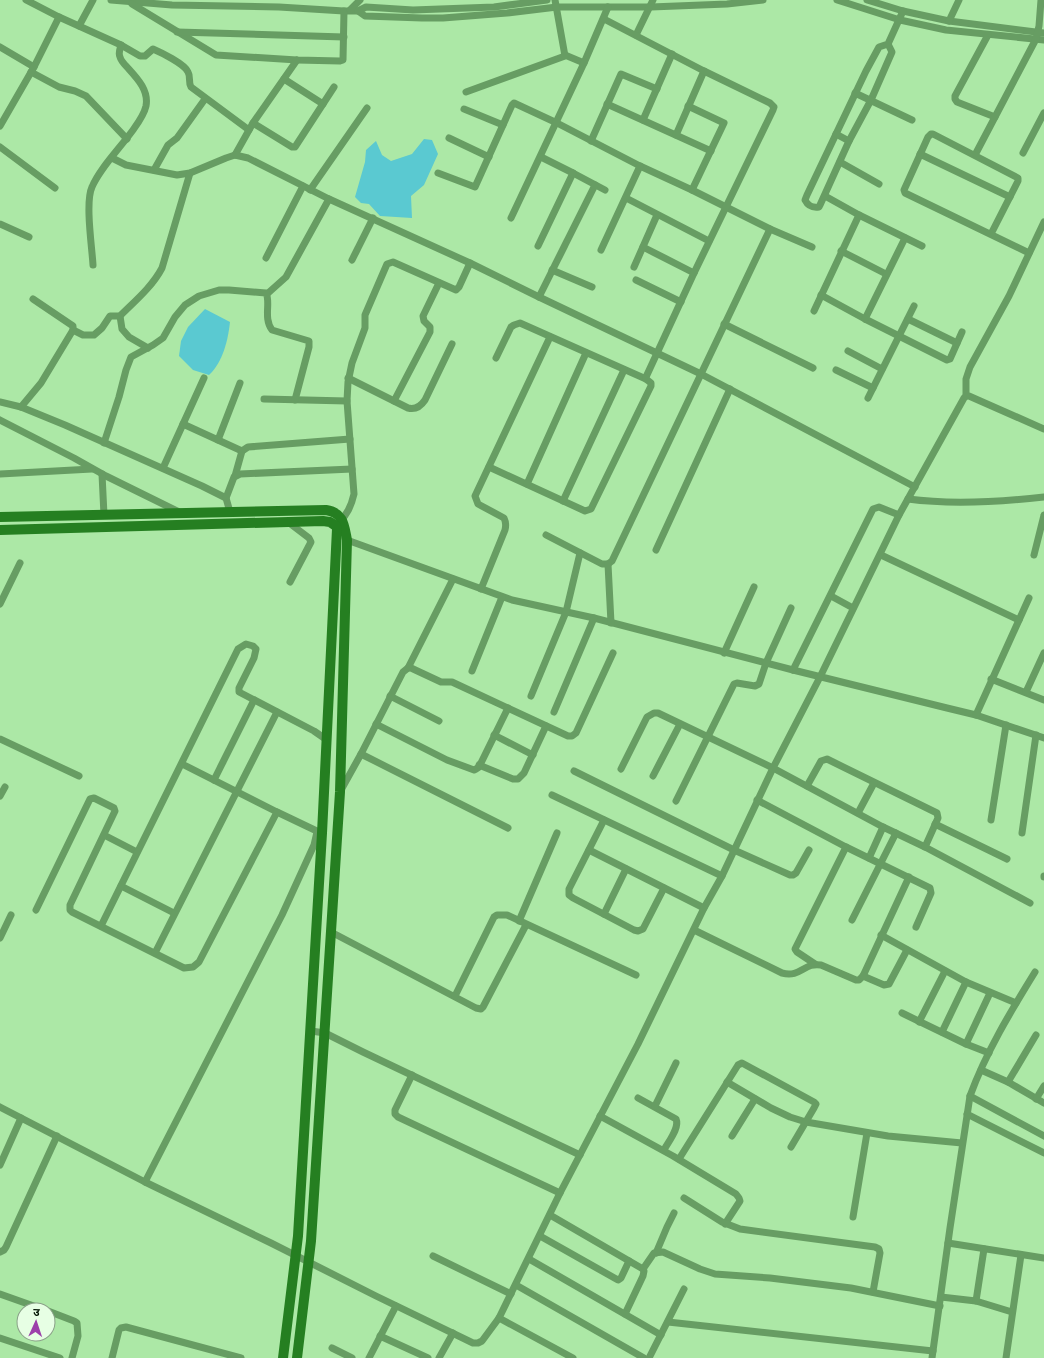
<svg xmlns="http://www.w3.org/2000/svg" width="1044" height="1358" viewBox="0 0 1044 1358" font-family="Karla,'Noto Sans Devanagari',sans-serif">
<rect width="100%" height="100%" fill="#ace8a6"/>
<g fill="#5ac9d1">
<path d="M424 139 432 140 438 154 424 185 411 196 412 218 380 216 369 204 361 203 355 197 365 162 366 150 376 141 382 155 391 161 412 154Z"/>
<path d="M205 309 230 322C228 340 223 362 209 375L193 370 179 356 181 341 188 327Z"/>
</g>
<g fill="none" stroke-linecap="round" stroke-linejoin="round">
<g stroke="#679d63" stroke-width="7">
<path d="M26 0 59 17 121 45 140 56H145L153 49C160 52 185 64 188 72 191 77 188 82 191 87L249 130"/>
<path d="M111 0 172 5 279 7 344 11H358L366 7 413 10 494 7 547 0"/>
<path d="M837 0 900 20 946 30 1044 40"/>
<path d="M867 0 903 11 949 21 1044 33"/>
<path d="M132 4 216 55 297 60 340 61 343 60 344 11"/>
<path d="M350 10 360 0"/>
<path d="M358 11 365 16 422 18H443L507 13 557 7H651L727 4 763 0"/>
<path d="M949 21 959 0"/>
<path d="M79 26 93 0"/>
<path d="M177 32 344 37"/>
<path d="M636 35 653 0"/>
<path d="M988 35 955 96V99L957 102 995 117"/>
<path d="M888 44 892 52 871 100 849 141 820 205 819 207C812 208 808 206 805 200L807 195 866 71 879 47 888 44 903 11"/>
<path d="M0 47 34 67"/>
<path d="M565 55 584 63"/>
<path d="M31 72 59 87 75 91 86 96 127 139"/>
<path d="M284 79 323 104"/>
<path d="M466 92 565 56 555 0"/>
<path d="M855 93 912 120"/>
<path d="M607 104 711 151"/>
<path d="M688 106 724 123 692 190"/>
<path d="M464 109 503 125"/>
<path d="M643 120 672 54"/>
<path d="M253 123 292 147H295L334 87"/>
<path d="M0 126 34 67 59 17"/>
<path d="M836 134 849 141"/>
<path d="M676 135 704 71"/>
<path d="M449 138 489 157"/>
<path d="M591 141 621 74 657 89"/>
<path d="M0 147 55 188"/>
<path d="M1023 153 1044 113"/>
<path d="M920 154 1010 197"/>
<path d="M235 155 253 123 297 60"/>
<path d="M975 155 1036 39 1039 26 1041 0"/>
<path d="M112 158 126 165 177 175 190 173 226 158 235 155 248 158 329 199 470 263 539 297 701 374 915 487"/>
<path d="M840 162 879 184"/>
<path d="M154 170 168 145 177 138 205 99"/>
<path d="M438 173 475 187 512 105 514 103 557 123 640 166 692 190 770 229 812 247"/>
<path d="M573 173 605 190"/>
<path d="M310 190 367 108"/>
<path d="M825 196 859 215 922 246"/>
<path d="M626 198 709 241"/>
<path d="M511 218 584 63 608 7"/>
<path d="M0 224 29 237"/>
<path d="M991 234 1018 181V178L933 134H931L928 137 904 190 905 193 1029 253"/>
<path d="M538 246 573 173 541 157"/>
<path d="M643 247 694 273"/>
<path d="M601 250 640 166"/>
<path d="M841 251 886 274"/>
<path d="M266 258 303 186"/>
<path d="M352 260 373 218"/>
<path d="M93 265C92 247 85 202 92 187 100 168 120 148 133 130 138 123 144 115 146 106 149 90 137 78 127 67 124 64 121 61 120 57 118 53 120 49 121 45"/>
<path d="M634 267 657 215"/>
<path d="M552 270 592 287"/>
<path d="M636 280 681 302"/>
<path d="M267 294 286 277 329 199"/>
<path d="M821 295 865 319 947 360 950 359 962 332"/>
<path d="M539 297 595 185"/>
<path d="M814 311 859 215"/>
<path d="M120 316 122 329 129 337 148 348"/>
<path d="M865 319 905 238"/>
<path d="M908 319 957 343"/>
<path d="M724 324 813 368"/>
<path d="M73 330 83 335H94L102 328 110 316H120C135 301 152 287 162 268L190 173"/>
<path d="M848 351 882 369"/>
<path d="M496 358 511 327 514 325 520 323 646 379"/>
<path d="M836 370 873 388"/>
<path d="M348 378 408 408C416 410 421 406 425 400L452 344"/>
<path d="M966 396H969L1044 429"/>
<path d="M868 398 914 306"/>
<path d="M264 399 347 401"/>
<path d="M394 401 430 332V327L424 321 423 316 439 283"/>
<path d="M0 402 21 407 65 425 202 486 226 498 230 512"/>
<path d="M21 407 41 383 73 330V326L70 324 33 299"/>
<path d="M0 420 74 458 106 476 179 512"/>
<path d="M183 424 242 451"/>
<path d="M218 440 240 383"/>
<path d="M104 443 119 397 126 370 131 357 153 345 163 338 175 317 185 305 199 296 219 290H229L266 293C271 302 263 318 272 330L309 341V347L295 400"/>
<path d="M489 467 585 511 591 509 651 386V383L646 379V377L694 273 773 110 774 107 770 103 704 71 604 19"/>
<path d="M163 468 204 378"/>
<path d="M0 474 92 469"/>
<path d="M102 474 104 515"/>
<path d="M235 476 242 451 248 447 350 439"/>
<path d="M527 484 586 353"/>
<path d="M226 498 234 477 240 474 352 469"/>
<path d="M908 499C953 505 999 502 1044 497"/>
<path d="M563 501 624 370"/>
<path d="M288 522 309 538 311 542 290 582"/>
<path d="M339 523C347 514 351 507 354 494L347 401 348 382 352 363 365 328V315L387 264 393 262 456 290 459 287 470 263"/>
<path d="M546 535 602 564H608L612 561 770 229"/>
<path d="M347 540 512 600 594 618 793 670 947 708 976 715 1044 738"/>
<path d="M656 550 730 389"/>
<path d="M881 555 1019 620"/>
<path d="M1034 555 1044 515"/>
<path d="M608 564 611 623"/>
<path d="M481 589 505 530C506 526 506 522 504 518L478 504 475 496 550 337"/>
<path d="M831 596 853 608"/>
<path d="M0 604 20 563"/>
<path d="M724 653 754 587"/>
<path d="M408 668H411L441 682H452L568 736H572L576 733 613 653"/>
<path d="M793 670 873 509 879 507 899 515"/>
<path d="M472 671 502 597"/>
<path d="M991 679 1044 700"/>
<path d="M1026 692 1044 653"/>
<path d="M390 696 439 721"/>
<path d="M531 696 566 612 580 553"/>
<path d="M554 712 594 618"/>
<path d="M976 715 1029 598"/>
<path d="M376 724 447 760 474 770 476 769 479 767 508 708"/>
<path d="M494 735 533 755"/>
<path d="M0 739 79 776"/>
<path d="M361 754 508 828"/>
<path d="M182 764 277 812 321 833"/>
<path d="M479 765 513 779H518L524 773 546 726"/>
<path d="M621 769 647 717 654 713H658L773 768 883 827 925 847 1030 903"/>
<path d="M574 771 734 850 790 875H793L796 873 809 850"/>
<path d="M653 776 680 724"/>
<path d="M214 780 254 700"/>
<path d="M807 786 821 761 827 759 937 813 938 818 925 847"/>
<path d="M341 790 361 754 403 672 408 668 453 579"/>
<path d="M552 795 722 876"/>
<path d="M0 796 5 787"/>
<path d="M757 800 846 847 930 888 931 893 916 927"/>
<path d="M676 801 734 684 737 683 755 686 759 684 766 663 791 608"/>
<path d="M858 813 874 783"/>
<path d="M604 820 569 889V895L573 898 634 930 638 931 643 929 664 888"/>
<path d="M991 820 1006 725"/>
<path d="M935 824 1007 859"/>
<path d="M1022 833 1036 735"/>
<path d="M104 835 137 852"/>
<path d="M589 850 704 908"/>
<path d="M869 858 883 827"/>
<path d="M1044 877V876"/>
<path d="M121 886 174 913"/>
<path d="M36 910 90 799 94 798 114 808 115 811 70 905V910L72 912 184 968 193 967 199 962 277 812"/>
<path d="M604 914 626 869"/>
<path d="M852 920 896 833"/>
<path d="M519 921 557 833"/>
<path d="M101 926 238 649 246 644 253 646 256 649 254 658 239 688V692L314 731 327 740"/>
<path d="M694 930 782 973C801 978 804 962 821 965L856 980H859L863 976 909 877"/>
<path d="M331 932 476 1008 481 1009 483 1007 526 925"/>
<path d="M881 935 966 982 1016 1003"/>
<path d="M0 938 11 915"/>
<path d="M155 953 277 712"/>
<path d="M815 964 797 952 795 949 846 847"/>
<path d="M863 976 884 985 889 984 907 950"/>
<path d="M455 996 494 917 497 915H507L636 975"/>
<path d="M902 1013 966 1044 989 1053"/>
<path d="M919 1022 945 971"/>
<path d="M311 1031 325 1033 363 1052 580 1155"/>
<path d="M942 1032 966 982"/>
<path d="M966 1044 990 993"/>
<path d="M981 1070 1008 1082 1044 1103"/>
<path d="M412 1075 395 1110V1114L398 1117 560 1193"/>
<path d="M727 1082 771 1108 790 1117 806 1122 888 1136 962 1143"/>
<path d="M1008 1082 1036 1035"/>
<path d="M970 1096 1044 1136"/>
<path d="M638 1098 676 1119C680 1128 668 1142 664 1150"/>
<path d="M1036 1099 1044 1086"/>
<path d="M655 1106 676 1063"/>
<path d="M0 1107 145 1182 271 1243 376 1296 473 1343H478L482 1341 499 1318 560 1193 638 1044 704 908 722 876 773 768 820 677 899 515 964 398 966 396V379L970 367 1009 296 1044 222"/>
<path d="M967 1114 1044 1153"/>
<path d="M600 1116 673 1156 736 1194 739 1198 740 1201 725 1224"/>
<path d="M732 1136 755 1099"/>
<path d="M679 1159 738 1065 742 1063 814 1102 816 1104 814 1108 791 1147"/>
<path d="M0 1165 21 1118"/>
<path d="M145 1182 282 915 314 845 317 832"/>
<path d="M684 1198 722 1222 740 1229 875 1247 879 1249 880 1253 873 1292"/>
<path d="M550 1215 643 1269 644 1271 643 1276 625 1314"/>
<path d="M853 1217 867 1133"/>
<path d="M540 1236 618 1280 621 1278 629 1261"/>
<path d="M948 1243 1044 1258"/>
<path d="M0 1252 4 1250 6 1247 57 1136"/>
<path d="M656 1253 667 1227 674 1213"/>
<path d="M433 1256 511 1294"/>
<path d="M529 1259 661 1335"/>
<path d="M643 1269 654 1253 663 1252 700 1269 715 1274 770 1278 851 1288 940 1306"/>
<path d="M516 1285 644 1358"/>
<path d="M0 1294 45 1310"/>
<path d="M941 1297 976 1301 1012 1312"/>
<path d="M976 1301 984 1249"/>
<path d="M48 1311 74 1321 77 1323 78 1336 72 1358"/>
<path d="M499 1318 573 1358"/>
<path d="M668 1322 933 1351"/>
<path d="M380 1336 428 1358"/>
<path d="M0 1338 60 1358"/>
<path d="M332 1348 352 1358"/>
<path d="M112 1358 119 1330 121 1328 126 1327 241 1358"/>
<path d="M369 1358 396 1306"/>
<path d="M439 1358 453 1333"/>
<path d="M649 1358 684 1289"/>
<path d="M932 1358 950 1228 970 1096C986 1052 1011 1011 1035 972"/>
<path d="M1006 1358 1021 1255"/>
</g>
<g stroke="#257f21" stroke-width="10">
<path d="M0 517 326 510C344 513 344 525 347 540L340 792 311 1241 297 1358"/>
<path d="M0 530 323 521 330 522 336 526 337 529 322 833 298 1236 283 1358"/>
</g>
</g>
<g transform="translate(36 1322) rotate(3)"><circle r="19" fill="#e7ffe4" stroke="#8ba189"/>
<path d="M0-3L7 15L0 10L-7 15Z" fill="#9c40aa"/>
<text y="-6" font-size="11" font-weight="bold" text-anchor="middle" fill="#001300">उ</text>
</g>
</svg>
